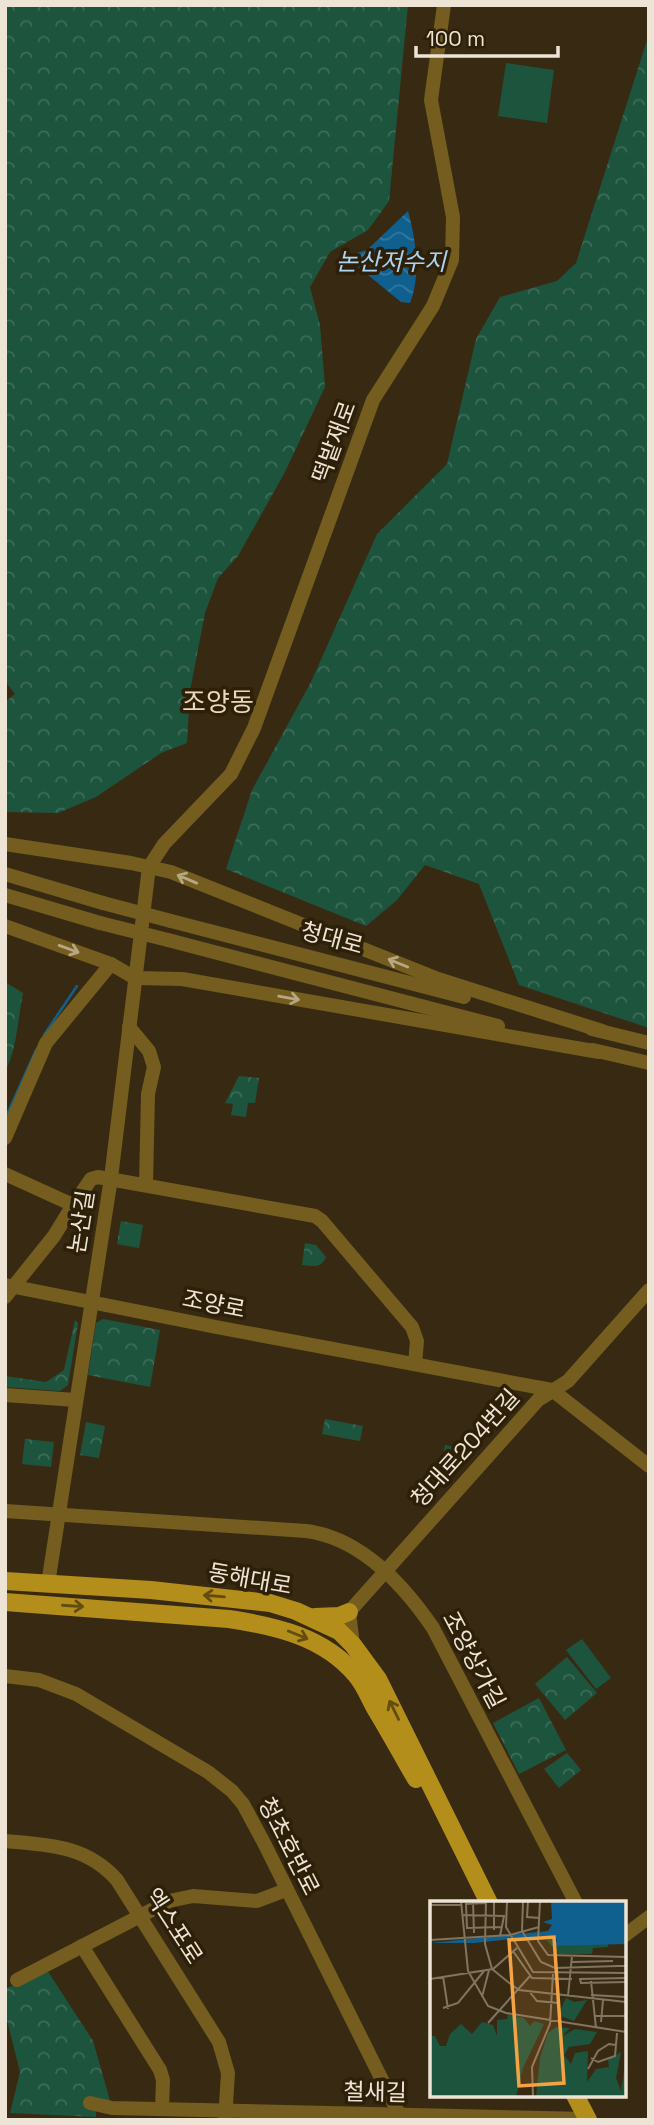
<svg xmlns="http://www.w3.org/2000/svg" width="654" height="2125" viewBox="0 0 654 2125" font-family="'Space Grotesk','Noto Sans KR',sans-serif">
<defs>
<pattern id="forest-crowns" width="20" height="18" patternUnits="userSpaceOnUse" patternTransform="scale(1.75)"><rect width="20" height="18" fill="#1d543e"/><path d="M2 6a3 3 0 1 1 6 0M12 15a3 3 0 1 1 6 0" fill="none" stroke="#3e6c59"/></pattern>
<pattern id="water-waves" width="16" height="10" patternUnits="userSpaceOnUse" patternTransform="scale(1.75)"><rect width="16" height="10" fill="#0f608f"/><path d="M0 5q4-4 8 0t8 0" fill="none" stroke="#32779e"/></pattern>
</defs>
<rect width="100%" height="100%" fill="#382a12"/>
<g fill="url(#forest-crowns)">
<path d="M5 5H408L389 201 368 230 330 252 310 287 320 325 325 387 285 472 238 556 218 578 205 613 190 691 187 743 161 753 96 797 58 813 5 812V702L15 694 5 681Z"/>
<path d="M649 34V1028L519 985 479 884 425 865 397 900 366 926 226 869 252 790 311 682 377 534 447 464 476 339 500 297 557 281 576 263Z"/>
<path d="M5 982 23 993C18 1016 17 1051 5 1071Z"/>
<path d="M239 1076 259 1078 255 1103H248L246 1117 231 1115 233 1104 225 1103Z"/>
<path d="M121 1221 143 1225 139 1248 117 1244Z"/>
<path d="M305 1243 316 1245 326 1257C321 1269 313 1266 302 1265Z"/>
<path d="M103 1319 160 1330 150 1387 88 1375 96 1323Z"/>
<path d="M75 1320 78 1323 68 1385 60 1391 5 1387V1376L46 1382 64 1370Z"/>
<path d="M325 1419 363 1426 360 1441 322 1434Z"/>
<path d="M86 1422 105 1426 99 1458 80 1455Z"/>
<path d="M25 1439 54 1442 51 1467 22 1464Z"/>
<path d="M445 1445 476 1451 462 1466 442 1463Z"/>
<path d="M567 1657 597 1693 565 1720 535 1684Z"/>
<path d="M539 1698 566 1750 519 1774 493 1723Z"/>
<path d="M567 1753 581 1770 559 1788 544 1769Z"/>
<path d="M47 1970 93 2041 111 2104 96 2103V2117L10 2113 20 2072 5 2012 7 1988Z"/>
</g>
<g fill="#1d543e">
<path d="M506 63 554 70 547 123 498 116Z"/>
<path d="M582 1639 611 1678 596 1689 566 1650Z"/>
</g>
<path fill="url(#water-waves)" d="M408 211C416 240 421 275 410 303L401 302 351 261 354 254 367 250Z"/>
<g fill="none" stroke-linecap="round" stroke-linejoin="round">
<g stroke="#0f608f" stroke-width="2.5">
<path d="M44 1035 77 986"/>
<path d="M5 1119 36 1050"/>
</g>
<g stroke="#745d1e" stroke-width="14">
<path d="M5 844 131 863 171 872 438 979 602 1031"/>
<path d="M5 874 103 903"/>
<path d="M5 895 100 923"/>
<path d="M171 921 464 997"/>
<path d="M5 926 111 964 135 978 182 979 599 1052"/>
<path d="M168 940 498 1026"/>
<path d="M129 1027 149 1051 154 1067 148 1094 146 1185"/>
<path d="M592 1029 649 1043"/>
<path d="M593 1050 649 1063"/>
<path d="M5 1138 46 1043 111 964"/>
<path d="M5 1174 73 1205 91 1179 98 1177 315 1216 322 1221 412 1327 417 1341 415 1364"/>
<path d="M5 1285 216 1327 552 1390 649 1466"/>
<path d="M5 1297 54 1236 73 1205"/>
<path d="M5 1395 76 1400"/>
<path d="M5 1511 306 1531C361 1538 403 1584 433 1628L576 1903"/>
<path d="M48 1584 111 1178 149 867 164 844 231 774 254 728 373 400 433 306 452 260 453 217 431 100 444 5"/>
<path d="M353 1645 349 1612 538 1400 568 1381 649 1290"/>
<path d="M5 1676 39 1680 76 1694 208 1772 232 1791 243 1804 263 1841 402 2120"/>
<path d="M5 1841C48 1845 86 1845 117 1880L219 2042 228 2073 225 2120"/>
<path d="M624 1936 649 1917"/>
<path d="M82 1946 160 2070 163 2080 162 2109"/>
<path d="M17 1980 169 1901 193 1896 257 1901 286 1890"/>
<path d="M90 2103 112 2108 588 2119"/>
</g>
<g stroke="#b38e1a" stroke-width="18">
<path d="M5 1581 151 1590 270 1603 296 1611 339 1631 353 1645 378 1679 489 1903"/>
<path d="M5 1602 229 1619C276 1626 324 1637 356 1675 364 1684 369 1697 375 1708 389 1731 402 1755 416 1779"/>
<path d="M315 1617 339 1616 349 1612"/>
<path d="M575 2095 588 2120"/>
</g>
<g stroke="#745d1e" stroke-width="14">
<path d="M103 903 171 921"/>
<path d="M100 923 168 940"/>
</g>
</g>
<defs><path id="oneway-shaft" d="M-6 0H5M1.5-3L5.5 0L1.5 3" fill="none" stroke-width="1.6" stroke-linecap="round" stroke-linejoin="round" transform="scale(1.75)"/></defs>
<g stroke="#b7a783">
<use href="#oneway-shaft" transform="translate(187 879) rotate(-157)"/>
<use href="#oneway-shaft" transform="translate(69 949) rotate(20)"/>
<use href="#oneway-shaft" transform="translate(398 963) rotate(-158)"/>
<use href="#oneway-shaft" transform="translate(289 998) rotate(10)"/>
</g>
<g stroke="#634c0f">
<use href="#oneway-shaft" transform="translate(214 1596) rotate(-175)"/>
<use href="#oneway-shaft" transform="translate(73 1606) rotate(4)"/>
<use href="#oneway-shaft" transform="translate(298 1635) rotate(22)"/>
<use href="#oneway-shaft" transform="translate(394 1710) rotate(-116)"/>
</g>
<g text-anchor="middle" stroke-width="7" stroke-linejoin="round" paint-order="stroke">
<g font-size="23" fill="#eee4d6" stroke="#2e2008">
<text transform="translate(334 442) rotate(-70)" y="8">떡밭재로</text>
<text transform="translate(332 938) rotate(15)" y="8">청대로</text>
<text transform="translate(81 1222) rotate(-81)" y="8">논산길</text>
<text transform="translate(214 1304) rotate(11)" y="8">조양로</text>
<text transform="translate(465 1448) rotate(-48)" y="8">청대로204번길</text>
<text transform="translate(250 1579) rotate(10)" y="8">동해대로</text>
<text transform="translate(474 1660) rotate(62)" y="8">조양상가길</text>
<text transform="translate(289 1846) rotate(63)" y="8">청초호반로</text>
<text transform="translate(174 1926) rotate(57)" y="8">엑스포로</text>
<text transform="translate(375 2092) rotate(1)" y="8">철새길</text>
</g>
<g font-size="24" font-style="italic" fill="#aad4f5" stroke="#2e2008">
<text x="391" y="270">논산저수지</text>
</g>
<g font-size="26" fill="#ebd8bc" stroke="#2e2008">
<text x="218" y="711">조양동</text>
</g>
</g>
<g transform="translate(430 1901)">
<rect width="196" height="196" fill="#382a12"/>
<path d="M123 36 125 45 178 42V46L163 47 162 53H128L116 38ZM136 97 144 101 157 99 144 120 128 114ZM78 113 94 117 100 125 104 120 114 123 93 167 86 196H0V135H5L10 145H16L20 133 31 123 42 133 52 121 63 124 67 135V119L77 118ZM126 126 140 127 131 136 145 128 167 131 160 143 139 146 134 154 141 163 145 152 158 150 157 181 166 168 179 166 178 158 191 151 186 177 191 190 196 157V196H106L110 157 118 132Z" fill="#1d543e"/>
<path d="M121 0H196V43L125 45 127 38 112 35 44 42H0L118 30 122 24 113 21 122 18Z" fill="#0f608f"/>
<path fill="none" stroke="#817460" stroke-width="2" d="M31 0 38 70 58 105 76 112 196 131M43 0 44 32M56 0 55 43 62 68 78 81 89 89 196 101M77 0 76 26 103 71 196 72M93 0 92 30 111 61 125 67 188 65H196V56M98 0 97 16 110 17M110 0 108 40 118 54 196 56M0 4H32M33 14 74 15 70 35M36 27 71 26M37 27 36 3 56 2M64 29V0M0 39 80 34 109 26M83 39 118 37M83 50 102 77 142 78M142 61 183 60M13 75 18 108M196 77 150 78 151 82 196 81M0 78 63 68 87 47M161 80 166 127M99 90 107 100 129 102M161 94 196 96M138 95 142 55M52 96 59 69M13 107 28 102 54 70M165 115H195M171 121 173 99M58 122 100 75M161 157 168 161 185 155 187 132M158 168 168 150 179 143 186 144M103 196 102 166 120 123 123 73"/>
<path fill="#f4a344" fill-opacity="0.15" stroke="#f4a344" stroke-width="3.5" d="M124 36 134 182 89 185 79 39Z"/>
<rect width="196" height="196" fill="none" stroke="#eee4d6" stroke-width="3.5"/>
</g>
<rect width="654" height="2125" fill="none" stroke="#eee4d6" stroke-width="14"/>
<path d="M416 46v10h142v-10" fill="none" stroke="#eee4d6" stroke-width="3.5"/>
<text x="426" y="46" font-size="21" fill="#eee4d6" stroke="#2e2008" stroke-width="5" paint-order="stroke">100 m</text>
</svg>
